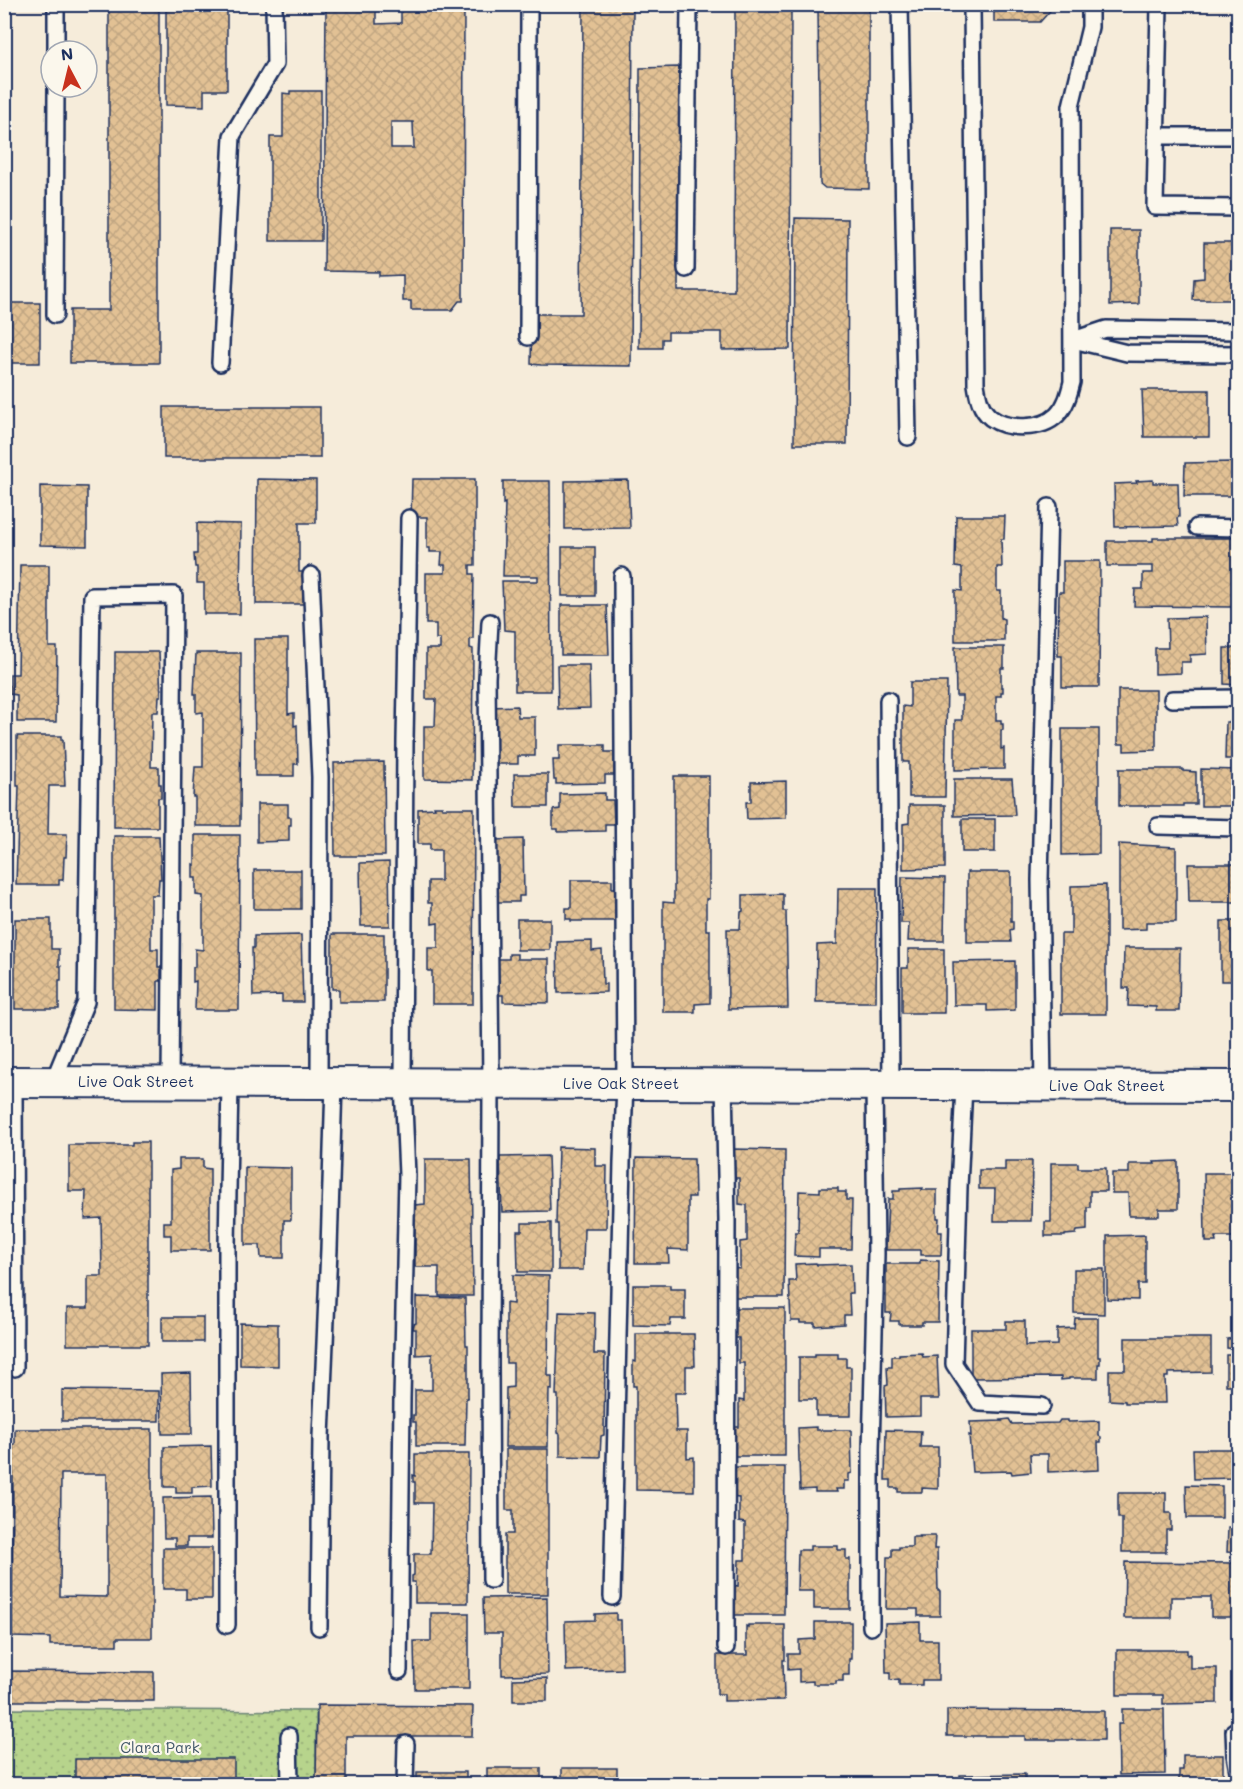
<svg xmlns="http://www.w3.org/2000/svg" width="1243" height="1789" viewBox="0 0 1243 1789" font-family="Mali,sans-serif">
<defs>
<pattern id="park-dots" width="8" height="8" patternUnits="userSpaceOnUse" patternTransform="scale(1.5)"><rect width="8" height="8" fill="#b7d48c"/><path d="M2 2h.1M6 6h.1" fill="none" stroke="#9db67b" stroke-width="1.8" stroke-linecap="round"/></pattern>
<pattern id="building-cross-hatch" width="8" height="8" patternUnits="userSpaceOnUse" patternTransform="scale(1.5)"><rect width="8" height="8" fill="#e2c194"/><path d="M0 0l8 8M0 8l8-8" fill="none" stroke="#c1a682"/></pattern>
</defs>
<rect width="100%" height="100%" fill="#f6ecda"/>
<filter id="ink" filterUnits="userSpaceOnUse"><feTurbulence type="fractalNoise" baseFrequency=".0167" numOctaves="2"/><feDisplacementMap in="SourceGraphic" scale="12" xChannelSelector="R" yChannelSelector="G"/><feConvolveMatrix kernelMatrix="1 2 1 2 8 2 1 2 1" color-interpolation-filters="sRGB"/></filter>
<g filter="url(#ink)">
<path fill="url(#park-dots)" stroke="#698275" stroke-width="1.5" d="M5 1709 316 1711V1784H5Z"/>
<g fill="url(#building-cross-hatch)" stroke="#1b2f5e" stroke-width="1.5" fill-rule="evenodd">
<path d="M109 4H159V363H70V310H109Z"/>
<path d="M166 4H227V90H204V106L166 105Z"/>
<path d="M326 4H376V24L401 23V4H464L463 301H459L452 310H411V301H403V275L379 276V272L324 271ZM391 122H413L414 148H391Z"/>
<path d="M583 4H633L631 366 541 365 531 364 532 314H581Z"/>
<path d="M735 4H791L790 349 722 350V332H668V339H662V348H639L640 68 679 67 678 291H734Z"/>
<path d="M823 4H869V189L825 188 820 184 818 8Z"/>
<path d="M994 4H1056L1040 22H994Z"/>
<path d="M290 91H321V241H270V137H283V93L290 94Z"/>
<path d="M795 218 848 219 847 444H794Z"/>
<path d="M1110 230H1139V304L1110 305Z"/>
<path d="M1204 243H1238V300H1193L1194 279 1204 278Z"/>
<rect x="10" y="303" width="30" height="60"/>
<path d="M1142 390H1209V437H1144Z"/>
<rect x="164" y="407" width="156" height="51"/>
<path d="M1232 462V496H1184L1185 463Z"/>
<path d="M257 479 316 480V523H299V572H306V604H256Z"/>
<path d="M412 479H475V565H470V574H474L473 639 470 640V648L473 649 472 780 424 779V726H435L436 699H426V649H440V639H436V624H426V573H445V565H441L442 552H430V548H427V517H411Z"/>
<path d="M628 480 630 528 565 529V481Z"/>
<path d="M1153 480V483H1178L1179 517 1177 518 1178 526 1115 527 1114 484 1137 483 1136 481Z"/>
<path d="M503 481H550L551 691H515V631L504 630 502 581H538V576H503L505 503 503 504Z"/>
<path d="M40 486 87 487V546L40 545Z"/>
<path d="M956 516H1005L1004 539H1001L1002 567H997V591H1001V618L1004 619V641H955V590L962 591V568L955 567Z"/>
<path d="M197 523 241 524 240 614H204V583H197V567H195L194 554H197Z"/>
<path d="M1153 538H1235V573H1238V609H1232V607L1134 606 1135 589H1143V573H1153V566H1107V541H1153Z"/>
<rect x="562" y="547" width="33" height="49"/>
<path d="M1063 561H1100L1099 687H1062V656H1058L1059 592H1063Z"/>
<path d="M20 565H49V647H57L56 722H17V695L10 694V674H18Z"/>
<path d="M561 605H607L609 655H561Z"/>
<path d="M1206 617 1207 654 1190 655V662H1181V673L1155 674V648H1168L1167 618Z"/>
<path d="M254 639H288V714L294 713V726L297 725 298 764H294V776H255Z"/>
<path d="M955 647H1004V668H1001V687H1003V692H1001V696H996V720H1001V724H1003V730H1001V749L1004 748V769L955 770V720H962V696H956Z"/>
<path d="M1224 648H1238V685L1224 684Z"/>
<path d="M115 652H159L161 696H159L158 712H152L151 767H159V784H161V798H158V827H114Z"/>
<path d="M196 653H241L240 826H195V797H193L195 767H203V712L196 713V694H194Z"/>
<path d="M557 665H589L590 708 558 709Z"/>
<path d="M910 682H947L945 797H909V762H903V706L910 707Z"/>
<path d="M1118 690H1156V750L1124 751V744H1118Z"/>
<path d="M517 706 518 717H535V756H518V764H493L492 707Z"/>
<path d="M1226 722H1238V759H1225Z"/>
<path d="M1062 729H1099V854L1062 855Z"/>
<path d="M17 736H61V740H63L65 786H49L48 834H67L66 857H64L63 880H59V885H16L19 786H17Z"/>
<path d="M559 745H605V752H614V775H605V783L556 784V780H554L553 760H559Z"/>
<path d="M384 762 385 856H335L334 763Z"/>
<path d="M1119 769H1183V771L1196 772V804H1183V806H1119Z"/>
<path d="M1201 769 1238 770V806H1201Z"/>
<path d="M514 774H548V807H515Z"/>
<path d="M674 776H709V899H706V930H710V1003L695 1004V1012H663V902L674 903Z"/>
<path d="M954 779H1012L1015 815 954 816Z"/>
<path d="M786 781V818L747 819 746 802H751V782Z"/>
<path d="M605 793V800H613L614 824H605V831L558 832V829H553V810L560 809V794Z"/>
<path d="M257 804H288V817H291V825H289V841L257 842Z"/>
<path d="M909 805H945V868L903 869V824L909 823Z"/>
<path d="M434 806H442V808H474L473 1004H432V971H428V948H438V923L432 924V903H428V881H441V850H430V844H418V809L435 808Z"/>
<rect x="962" y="819" width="33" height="33"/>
<path d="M195 835H240L239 1010H195L196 981 193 982V967H195V949L203 950V896L196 895V878H193V864L195 865Z"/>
<path d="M114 836H159L161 879H159L158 895H151V949H158V967H161V981H158V1010L114 1009Z"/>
<path d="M523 839 524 896H519V902H498V895H495L494 840Z"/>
<path d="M1119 844 1176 847V922H1146V929L1119 930Z"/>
<path d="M389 862 390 926H361L360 863Z"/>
<path d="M1188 864H1237V902H1189Z"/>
<rect x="254" y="870" width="47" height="39"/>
<path d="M967 872H1011V921H1013V929L1010 930 1011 942H967Z"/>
<path d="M902 877 945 878 944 941H908L909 923H901Z"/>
<path d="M571 880H612V888H616V921H571V919H566V908H571Z"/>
<path d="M1106 885V1014H1061V934H1071V886Z"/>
<path d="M838 888H877L876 1002H816L817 945 837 944Z"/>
<path d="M783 894V911H786L788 1008 728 1009 727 929H740L741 912 743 911V895Z"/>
<path d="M15 919H51V949H59V966H61V980H59V1009H15Z"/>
<rect x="517" y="919" width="33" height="31"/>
<rect x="1221" y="921" width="17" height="60"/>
<path d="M332 934H384V1002H339V989H332Z"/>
<path d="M301 935 303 1002H282V995L253 996 252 948H254V936Z"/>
<path d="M592 941V951L602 950 603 984H606V992L558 993 557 942Z"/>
<path d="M1124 948H1180L1179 1011H1156V1007L1128 1006 1129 988H1123Z"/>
<path d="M908 949H944V1013H902V968H908Z"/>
<path d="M509 954H517V959H549V1003L503 1002V995H493V959H509Z"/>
<path d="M1015 961V1010L987 1011V1005H954L953 962Z"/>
<path d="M132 1142H148V1345H67V1308H88V1276H102L101 1218 85 1219 86 1191H69V1145H132Z"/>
<path d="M558 1147 595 1148V1166H607L606 1228H584L583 1270H558V1224H556Z"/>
<path d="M732 1149 785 1150 784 1297H732V1268L740 1269V1242L747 1241V1205L739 1204V1178H732Z"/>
<path d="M548 1156 550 1211 502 1212 500 1157Z"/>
<path d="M636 1158 694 1159 695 1197H688V1250L668 1249 669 1263H635Z"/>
<path d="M179 1159H203V1168L210 1169V1250H171V1235H164V1222H171V1170L179 1169Z"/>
<path d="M425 1159H471L473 1296H439V1267H415V1205L425 1204Z"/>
<path d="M1005 1161H1032L1031 1221H994L995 1189H979V1170H1005Z"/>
<path d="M1178 1161V1209H1159V1216H1129L1128 1193H1112V1173H1129V1164H1155L1154 1162Z"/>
<path d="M1051 1163H1078V1168H1106V1191H1090V1207H1087V1230L1077 1231 1076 1234 1065 1235V1236H1045V1222H1051Z"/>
<path d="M245 1167 291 1168V1220H284V1258H261L260 1245H245Z"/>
<path d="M1204 1173H1238V1237H1215L1216 1242H1206V1238L1205 1239Z"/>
<path d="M820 1188H838V1192H846V1200H852L851 1249H819V1257L794 1256 795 1232H798L799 1191 820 1192Z"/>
<path d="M923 1188 922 1190H937V1218H939L938 1232H942L941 1255H921V1250H886L888 1199H893V1191H900V1189Z"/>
<path d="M522 1223H551V1272H518L517 1231H522Z"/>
<path d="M1145 1235V1284H1138V1300L1107 1299V1236Z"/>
<path d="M920 1260 939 1261 938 1322H922V1325H899V1321H890L891 1313H886V1264H920Z"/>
<path d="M816 1263 817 1265 851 1264 852 1293H849L850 1315H844V1324L815 1326V1323H800V1321H791L789 1281H796L795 1264Z"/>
<path d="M1074 1269H1104V1314L1074 1313Z"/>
<path d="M513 1275 549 1276 548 1376H552V1390L549 1389 548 1447H505L506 1388 513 1387V1363H506V1303L513 1304Z"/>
<path d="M633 1285H670V1289H685V1319H671L670 1326 633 1325Z"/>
<path d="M416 1297 465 1298 466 1345H468V1398H466L465 1446H416V1422H413V1415H415V1390H432V1354L416 1355V1329H413L414 1324 416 1323Z"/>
<path d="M732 1308H785V1456H731V1427H739V1400L744 1401V1363H739V1338H732Z"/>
<path d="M559 1312 595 1313 594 1354H605L604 1435 601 1436 600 1457 560 1456V1434L558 1433V1395H556Z"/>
<rect x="162" y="1317" width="41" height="25"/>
<path d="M1075 1318H1098V1357H1100V1364H1098V1378H1069V1379L1061 1380V1377L971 1378V1329H1006V1321H1025V1346L1057 1345V1329L1074 1328Z"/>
<path d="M240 1323 278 1324V1366L240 1365Z"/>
<path d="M636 1334H694L695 1366H686V1393H675L676 1431H687V1458L694 1457V1491L636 1490V1386H633V1361L636 1362Z"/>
<path d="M1125 1338H1211V1372L1168 1373V1377H1165L1166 1403H1125V1401L1109 1400V1370H1125Z"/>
<path d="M1237 1338V1341H1238V1385H1226V1355H1235V1349L1227 1348V1339Z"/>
<path d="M922 1353 923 1357 937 1356 939 1399H920V1416L886 1417 885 1386 888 1385 887 1367H892V1356H899V1354Z"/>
<path d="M815 1354H838V1358H846V1367H851V1416H816V1399H799V1357H815Z"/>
<path d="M191 1373 192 1434H162L161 1374Z"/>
<path d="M62 1390 159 1391V1421H62Z"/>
<path d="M1009 1419 1012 1424 1058 1423 1060 1420H1068V1422L1099 1421V1436L1101 1437V1442H1098L1099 1470 1048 1472V1454H1030L1031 1472 1012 1474 1011 1471 972 1472 969 1435 971 1436 970 1422 1002 1421 1001 1420Z"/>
<path d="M816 1427V1430H851L852 1473 849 1474V1481H844V1489H836L837 1492H815V1489L800 1490 798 1428Z"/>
<path d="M15 1429H152V1638H117V1645H50V1638L12 1637 13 1445H15ZM61 1474H107V1597L60 1596Z"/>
<path d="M886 1430 921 1431 920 1447H938V1489L922 1488V1492H898V1488H891V1480H885Z"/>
<path d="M211 1446 212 1486 192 1487V1493H176V1487H164V1447Z"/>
<path d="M506 1449H548V1594H505V1534H513V1510H506Z"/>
<path d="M1193 1449H1235V1478L1194 1479Z"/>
<path d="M415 1454H469L468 1603H415V1582H412V1576L414 1575V1554H431L432 1503H415V1482H413V1475L415 1476Z"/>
<path d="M731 1467H785L784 1615H732V1585L738 1586 739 1560H745V1523L739 1522V1498L731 1497Z"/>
<path d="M1186 1485 1222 1486V1518H1187Z"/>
<path d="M1118 1493H1166V1513H1171V1530H1166V1552H1122V1518H1118Z"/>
<path d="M211 1497 212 1538H187V1546H175V1538H164L163 1498Z"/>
<path d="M1237 1510H1238V1553L1227 1552 1228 1528H1237Z"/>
<path d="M919 1536H935L934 1549H937L938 1591H940V1616H918V1609H886L887 1557H892V1549H899V1547H912V1537H920Z"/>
<path d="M810 1546H838V1550H846V1559H850V1609H814V1591H797L798 1550H810Z"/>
<path d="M163 1548H212V1599H186V1589H163Z"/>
<path d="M1125 1562 1238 1563V1617H1211V1597H1171V1618H1124Z"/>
<path d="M547 1597 548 1674 502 1675V1633H484L483 1598Z"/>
<path d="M431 1613H469V1689H415L414 1641H431Z"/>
<path d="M616 1613V1620H621L622 1669 566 1671 565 1621 595 1620V1614Z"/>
<path d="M815 1622H851V1659H849V1675H843V1681H836V1684H813V1681L799 1682V1669L788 1670V1654H799V1640L815 1639Z"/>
<path d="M920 1622V1640H938V1680H922V1685H899V1679L890 1680V1673H886L885 1623Z"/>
<path d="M748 1625H785V1660H783L784 1700 724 1701V1694H717V1655H748V1652L746 1651V1626L748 1627Z"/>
<path d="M1117 1650H1187V1655L1190 1654V1668H1217V1703L1163 1704V1695H1117Z"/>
<path d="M4 1671 154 1672V1701H4Z"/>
<path d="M547 1678V1701H513V1679Z"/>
<path d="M317 1705 473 1706 472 1736H346V1784H316Z"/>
<path d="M1122 1709H1164L1165 1774 1119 1775 1118 1724H1122Z"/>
<path d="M947 1710 1104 1711V1740H1025V1736H947Z"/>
<path d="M1183 1755H1223V1784H1179V1770H1183Z"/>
<path d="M75 1759H234V1784H38H75Z"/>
<rect x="487" y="1768" width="54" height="16"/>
<rect x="562" y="1768" width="55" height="16"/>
<path d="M417 1772H466V1784H413V1780L417 1779Z"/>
<path d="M1025 1774V1779L1081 1778V1784H960V1775Z"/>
</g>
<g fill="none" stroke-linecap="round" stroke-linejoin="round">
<defs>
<g id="service">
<path d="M900 4 908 437"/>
<path d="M1159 4 1155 207 1238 208"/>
<path d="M972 7 976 384C978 397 980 409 991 418 1007 430 1042 430 1057 415 1066 406 1069 394 1072 382L1071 106 1090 27V4"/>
<path d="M56 51V4"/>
<path d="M1156 136H1238"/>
<path d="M686 269 689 4"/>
<path d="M55 315 56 87"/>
<path d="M528 337 529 4"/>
<path d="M1073 340 1127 353 1238 354"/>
<path d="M1073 340 1106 329 1238 331"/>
<path d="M220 363 232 136 275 64 274 4"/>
<path d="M1197 527 1238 528"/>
<path d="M311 575 320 777 319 1083"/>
<path d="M490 622 487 678 491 1084 490 1364 491 1580"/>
<path d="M1172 699 1238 698"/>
<path d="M888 700 891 1085"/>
<path d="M1158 826 1238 828"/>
<path d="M14 1082 15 1368"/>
<path d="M53 1082 86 1002 92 596 174 595 170 1082"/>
<path d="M724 1084 727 1220 726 1647"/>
<path d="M964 1086 959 1187 954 1364 980 1403 1042 1406"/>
<path d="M1043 1086 1040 880 1049 507"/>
<path d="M612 1597 622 1162 625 1084 622 576"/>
<path d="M227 1625V1245L230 1083"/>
<path d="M319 1627 321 1437 329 1249 334 1083"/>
<path d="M871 1627V1450L876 1254 874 1085"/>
<path d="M399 1671 402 1399 407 1175 403 1083 405 740 409 518"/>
<path d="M1234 1731 1235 1755 1238 1771"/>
<path d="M289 1736 290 1784"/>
<path d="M405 1784 406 1744"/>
</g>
<path id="minor" d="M4 1082 1238 1086"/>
</defs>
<use href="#service" stroke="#1b2f5e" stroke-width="20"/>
<use href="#minor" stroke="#1b2f5e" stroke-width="34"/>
<use href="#service" stroke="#fbf7ec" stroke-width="15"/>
<use href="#minor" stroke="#fbf7ec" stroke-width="30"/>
</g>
</g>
<g text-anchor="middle" stroke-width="4.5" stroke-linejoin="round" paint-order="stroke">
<g font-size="15" fill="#1b2f5e" stroke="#fbf7ec">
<text x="136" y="1087">Live Oak Street</text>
<text x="621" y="1089">Live Oak Street</text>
<text x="1107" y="1091">Live Oak Street</text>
</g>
<g font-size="15" fill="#42586a" stroke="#fbf7ec">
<text x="160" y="1753">Clara Park</text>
</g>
</g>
<rect width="1243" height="1789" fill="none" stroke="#fbf7ec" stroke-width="24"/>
<rect x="12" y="12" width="1219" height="1765" fill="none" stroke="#1b2f5e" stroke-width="2" filter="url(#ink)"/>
<g transform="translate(69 69) rotate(353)"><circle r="28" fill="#fbf7ec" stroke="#a1a7b3" stroke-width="1.5"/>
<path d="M0-4.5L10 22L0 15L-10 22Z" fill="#c8321e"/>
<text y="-9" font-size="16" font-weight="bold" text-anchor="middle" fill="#1b2f5e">N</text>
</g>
</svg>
